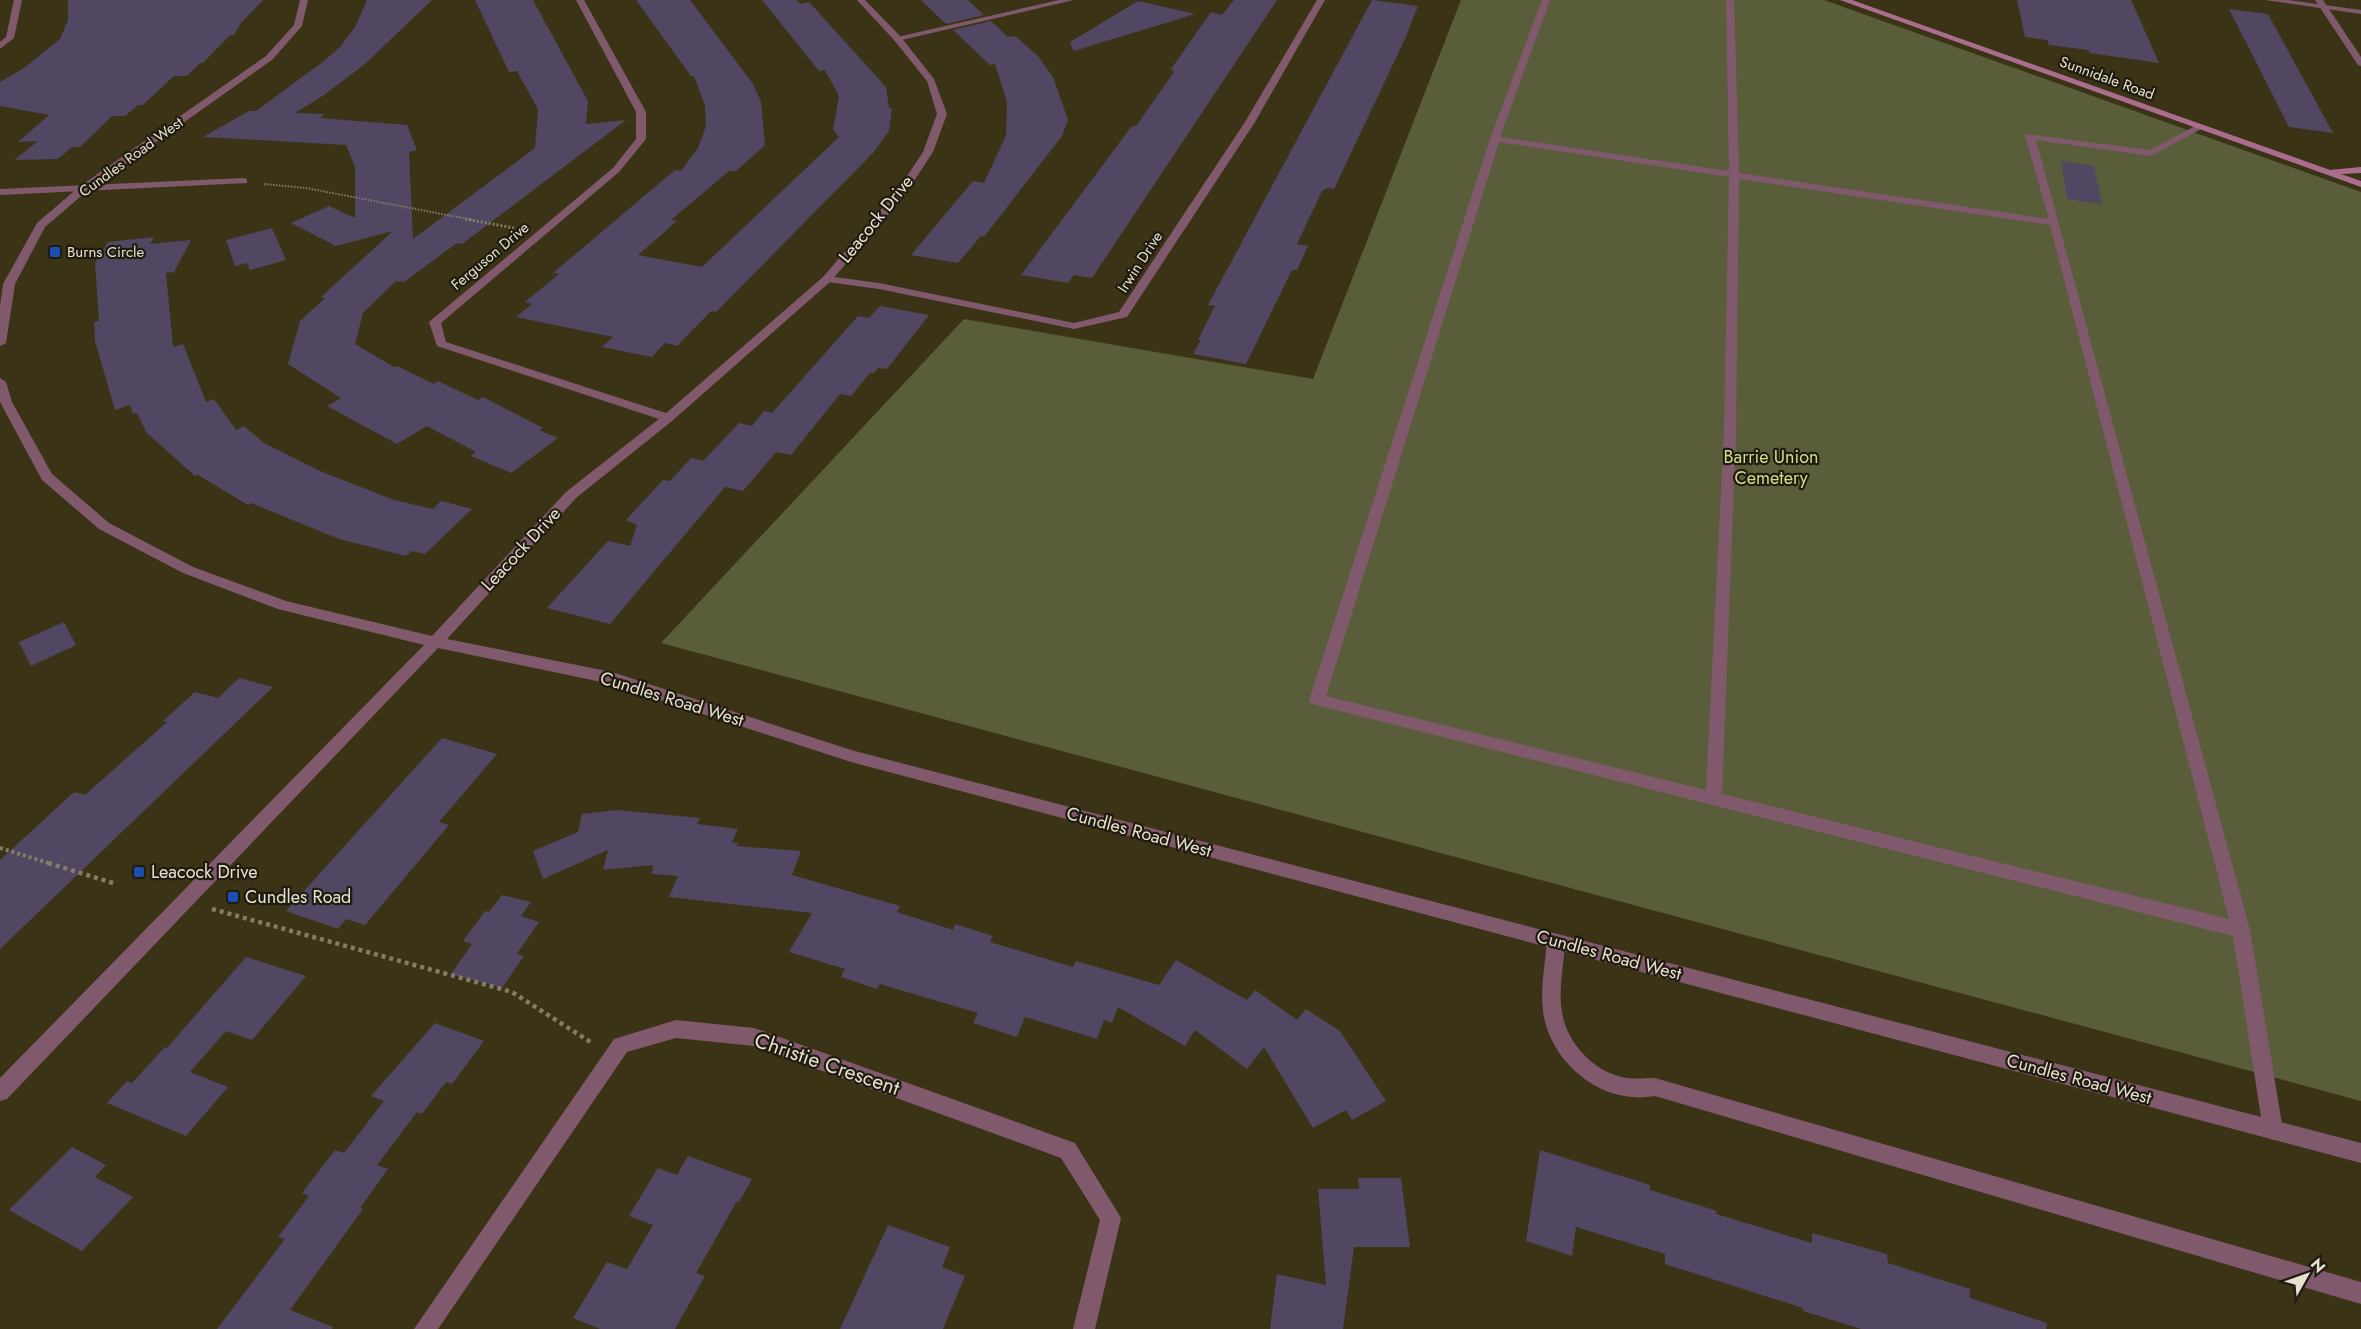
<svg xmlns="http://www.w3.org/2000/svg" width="2361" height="1329" viewBox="0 0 2361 1329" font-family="Jost,sans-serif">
<rect width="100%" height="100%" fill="#3b3316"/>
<path fill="#5a5d39" d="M1461 0H1824L2361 192V1101L661 643 964 319 1313 379Z"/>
<g fill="#514762">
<path d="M68 0H263L241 23 234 35H230L203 63H200L187 76H174L143 105H138L125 116H112L80 147H72L58 159 14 160 38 141 18 142 49 115 0 106V82L24 68 60 39 68 20Z"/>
<path d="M367 0H432L365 64 324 95 295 113 325 114 320 118 407 125 417 150 409 152 413 239 535 148 538 109 517 71 509 72 475 0H533L588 101 586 124 626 120 462 244 457 243 404 282 396 281 363 313 355 344 394 367 397 366 434 384 438 381 478 400 483 397 543 428 539 430 558 438 511 473 471 456 476 452 427 426 397 444 327 406 341 398 288 364 300 321 325 298 321 297 393 231 336 246 291 223 329 206 355 218V167L346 145 203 137 249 111H256L324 61 340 47 355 27Z"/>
<path d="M636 0H690L753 84 761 102 765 145 736 171H729L671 220 677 221 638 255 702 267 839 137 833 130 839 96 825 70 819 71 762 0H797L800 4 809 2 886 87 889 108H892L889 131 873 153 716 312 711 311 677 346 665 343 652 357 602 347 613 337 516 317 532 304 525 302 559 274 553 273 675 170 681 171 698 148 706 126 705 106 694 76H691Z"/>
<path d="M921 0H968L984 15 946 24Z"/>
<path d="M1234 0H1277L1092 278 1074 275 1068 283 1021 275 1131 127 1136 126 1174 72 1171 69 1211 12 1222 15Z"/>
<path d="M1372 0 1418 6 1405 39 1334 189 1327 188 1322 191 1297 244 1308 246 1297 270H1292L1246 364 1193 354 1201 340H1198L1215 306 1208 305Z"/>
<path d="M2017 0H2131L2159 63 2090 53 2088 50 2049 45 2047 40 2025 37Z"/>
<path d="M1138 1 1195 14 1074 51 1070 42Z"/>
<path d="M2229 9 2268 14 2333 133 2289 127Z"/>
<path d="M991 21 1008 37 1015 36 1038 56 1053 77 1068 120 1062 136 984 237 981 236 958 263 911 255 973 181 984 183 1006 135 1007 102 995 64 990 65 953 30Z"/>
<path d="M2061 161 2094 166 2102 204 2067 199Z"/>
<path d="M272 228 286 260 250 270 247 263 235 266 226 240Z"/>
<path d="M154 237 150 244 191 240 174 272 166 273 173 347 183 344 206 402 214 399 236 430 244 426 264 443 320 471 394 500 433 509 441 501 472 509 425 554 412 551 406 556 339 539 251 503 248 505 198 475 195 476 146 432 137 413 133 414 130 405 115 410 95 341 94 322 99 321 95 263 108 242Z"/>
<path d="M880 306 929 315 887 369 878 368 874 373H870L851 396 840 394 791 455 776 452 743 491 725 487 610 624 547 608 608 541 630 546 637 525 626 520 663 480 670 481 691 458 703 461 739 423 752 426 764 411 772 413 858 316 869 318Z"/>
<path d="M64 622 76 645 31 666 19 642Z"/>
<path d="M239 678 273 687 0 949V860L74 792 85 795 167 722 163 721 195 692 218 698Z"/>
<path d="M442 738 497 754 439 822 449 825 365 925 346 919 338 929 286 911Z"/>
<path d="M617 810 700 818 697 824 738 829 732 842 738 843 736 846 801 851 792 875 900 906 897 912 953 930 955 924 993 936 990 942 1073 967 1076 961 1159 985 1176 960 1247 1000 1255 990 1297 1020 1306 1009 1340 1031 1386 1101 1352 1120 1346 1110 1313 1128 1264 1047 1247 1069 1195 1030 1185 1046 1118 1007 1112 1023 1104 1020 1097 1039 1025 1017 1017 1037 973 1023 978 1013 880 984 877 989 841 977 845 969 789 952 812 913 669 897 678 876 652 874 653 865 603 870 608 850 543 879 533 851 578 832 582 814Z"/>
<path d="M502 895 531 902 521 916 539 922 517 954 524 956 502 988 451 974 472 944 463 941 485 911 489 912Z"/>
<path d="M246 957 306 976 252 1040 226 1031 190 1072 228 1087 186 1136 107 1103 127 1081 132 1083 165 1047 167 1048Z"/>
<path d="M435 1023 484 1041 452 1084 446 1082 422 1114 417 1112 377 1165 388 1169 360 1208 363 1209 290 1310 333 1327 332 1329H217L285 1239 278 1237 309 1196 302 1193 335 1150 344 1153 384 1101 371 1096Z"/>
<path d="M72 1147 106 1165 95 1177 133 1197 82 1251 9 1210Z"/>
<path d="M1540 1150 1650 1185V1190L1717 1211 1716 1214 1812 1243V1233L1887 1254 1888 1263 1970 1289V1298L2047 1323 2046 1329H1861L1803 1311V1308L1665 1264V1254L1576 1227 1572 1256 1526 1241Z"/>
<path d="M688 1156 752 1179 739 1202 737 1201 696 1273 705 1276 675 1329H600L573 1318 607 1262 627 1269 653 1225 629 1216 658 1168 677 1175Z"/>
<path d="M1358 1178H1401L1410 1247H1354L1343 1329H1270L1277 1274 1326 1285 1318 1189H1359Z"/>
<path d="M888 1225 950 1247 942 1267 965 1276 943 1329H840Z"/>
</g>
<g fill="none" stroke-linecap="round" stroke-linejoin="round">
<path stroke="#847d66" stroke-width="2" stroke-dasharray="1.5 1.5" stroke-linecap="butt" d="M264 184 306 188 473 220"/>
<path stroke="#847d66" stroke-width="3" stroke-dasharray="2 2" stroke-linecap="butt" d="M465 219 514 228"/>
<path stroke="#847d66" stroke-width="4" stroke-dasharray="3 3" stroke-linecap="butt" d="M0 848 52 864"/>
<g stroke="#847d66" stroke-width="4.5" stroke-dasharray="4 4" stroke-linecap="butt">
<path d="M48 863 113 883"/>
<path d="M212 909 512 992 592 1043"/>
</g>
<g fill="#81596d" fill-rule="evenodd">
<path d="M1542 0H1550L1500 137 1729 171 1726 0H1734L1739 173 2049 219 2025 136 2027 134 2150 150 2197 125 2205 127 2151 156 2036 140 2250 930 2283 1130 2280 1137 2273 1140 2266 1137 2263 1130 2233 936 1312 704 1309 700 1490 139ZM1499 142 1729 177 1724 432 1706 790 1326 696ZM1739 179 2050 225 2229 919 1722 794 1736 432Z"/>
<path d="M1556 934 1562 936 1565 942C1564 965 1558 989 1562 1012 1566 1040 1590 1068 1618 1076 1630 1080 1642 1078 1655 1078L2361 1282V1304L1655 1096C1647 1097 1640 1098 1632 1097 1588 1094 1548 1054 1543 1011 1540 988 1545 965 1547 942L1550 936Z"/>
</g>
<g fill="#81596d" fill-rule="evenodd">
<path d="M14 0H22L14 38 0 49V42L6 37Z"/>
<path d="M576 0H584L646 112V139L619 172 441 323 446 342 672 415 674 418 672 421 668 422 437 346 429 322 613 168 636 139V112Z"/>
<path d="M1059 0H1074L897 41 893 38Z"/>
<path d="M1317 0H1325L1255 122 1127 317 1074 329 879 289 827 282 822 279 827 276 879 283 1074 323 1119 312 1245 122Z"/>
<path d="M2265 0H2288L2361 10V14Z"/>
<path d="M243 178 247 179V183L0 195V189Z"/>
<path d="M676 1020 754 1028 1075 1143 1121 1218 1095 1329H1073L1100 1220 1061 1158 754 1046 676 1038 627 1052 438 1329H414L614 1039Z"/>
</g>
<g fill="#81596d" fill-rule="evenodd">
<path d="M300 0H308L302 26 272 60 87 191 45 227 15 284 6 343 0 346V306L3 284 37 223 79 187 266 56 294 25Z"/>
<path d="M857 0H865L900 36 934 79 947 114 933 152 906 193 831 281 672 421 576 498 447 639 612 672 851 750 2361 1143V1163L851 762 611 684 438 648 7 1099 0 1101V1078L424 645 278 609 183 573 99 529 42 480 0 402V378L6 382 12 402 52 474 109 523 193 567 286 601 432 636 566 492 664 415 823 277 897 191 923 152 937 114 927 81 894 40Z"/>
<path d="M2315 0H2323L2361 57V66L2358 65Z"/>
</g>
<path fill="#ab6d8d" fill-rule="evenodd" d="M1840 0H1852L2330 170 2361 167V173L2341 174 2361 181V187Z"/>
</g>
<g fill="#1a4fb4" stroke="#1f1b0f" stroke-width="2">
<rect x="49" y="246" width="12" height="12" rx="3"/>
<rect x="133" y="866" width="12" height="12" rx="3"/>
<rect x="227" y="891" width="12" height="12" rx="3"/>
</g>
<g text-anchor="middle" stroke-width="4.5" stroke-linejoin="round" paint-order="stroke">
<g font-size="15" fill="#e6e1d1" stroke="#1f1b0f">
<text transform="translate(2107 78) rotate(20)" y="5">Sunnidale Road</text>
<text transform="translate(131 157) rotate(-36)" y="5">Cundles Road West</text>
<text transform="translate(490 256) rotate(-40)" y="5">Ferguson Drive</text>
<text transform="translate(1140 262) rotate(-57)" y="5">Irwin Drive</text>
</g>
<g font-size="15" fill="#e6e1d1" stroke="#1f1b0f" text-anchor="start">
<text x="67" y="257">Burns Circle</text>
</g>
<g font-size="18" fill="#e6e1d1" stroke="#1f1b0f">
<text transform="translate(876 219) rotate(-51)" y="6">Leacock Drive</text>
<text transform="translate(521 549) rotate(-47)" y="6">Leacock Drive</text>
<text transform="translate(672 699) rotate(17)" y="6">Cundles Road West</text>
<text transform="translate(1139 832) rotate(15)" y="6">Cundles Road West</text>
<text transform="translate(1609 955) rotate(15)" y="6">Cundles Road West</text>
<text transform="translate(2079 1079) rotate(15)" y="6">Cundles Road West</text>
</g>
<g font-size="18" fill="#d5db8a" stroke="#1f1b0f">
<text x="1771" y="463">Barrie Union<tspan x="1771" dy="21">Cemetery</tspan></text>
</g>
<g font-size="18" fill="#e6e1d1" stroke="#1f1b0f" text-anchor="start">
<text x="151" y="878">Leacock Drive</text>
<text x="245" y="903">Cundles Road</text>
</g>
<g font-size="21" fill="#e6e1d1" stroke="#1f1b0f">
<text transform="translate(827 1064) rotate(19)" y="7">Christie Crescent</text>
</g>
</g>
<g transform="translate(2307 1275) rotate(50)" stroke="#1f1b0f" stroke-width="4.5" paint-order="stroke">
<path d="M0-4.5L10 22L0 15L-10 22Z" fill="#e6e1d1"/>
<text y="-9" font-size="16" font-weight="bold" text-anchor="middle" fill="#e6e1d1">N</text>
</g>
</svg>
